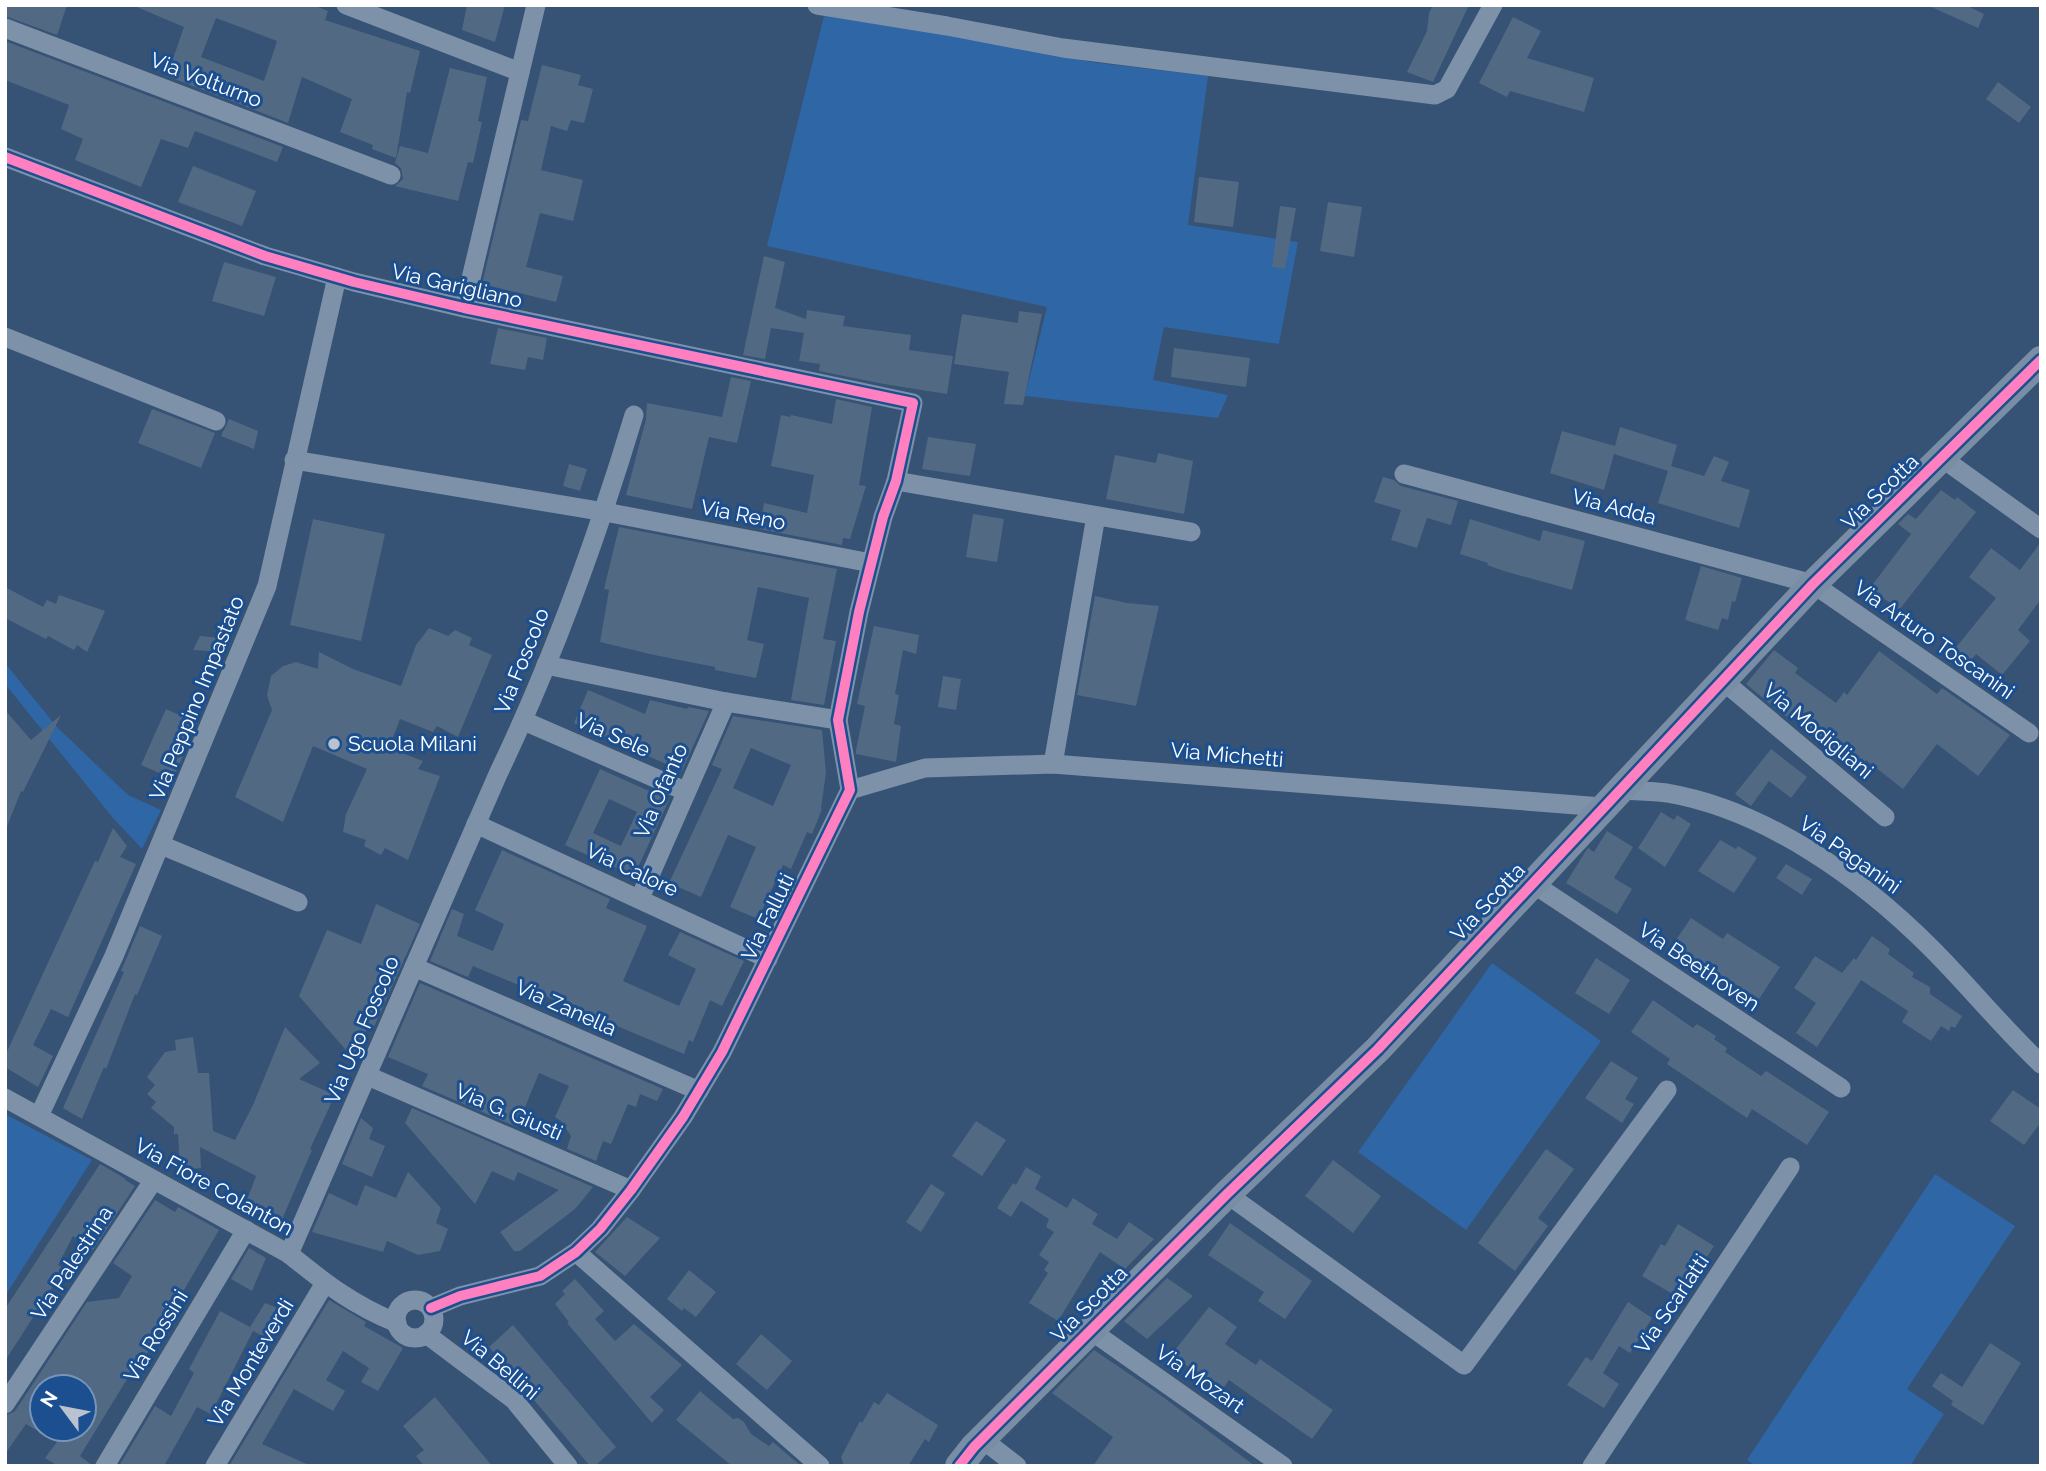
<svg xmlns="http://www.w3.org/2000/svg" width="2046" height="1471" viewBox="0 0 2046 1471" font-family="Raleway,sans-serif">
<rect width="100%" height="100%" fill="#365274"/>
<g fill="#2f66a5">
<path d="M824 16 972 37 1091 62 1208 76 1188 225 1298 242 1279 344 1164 327 1153 380 1228 395 1218 418 1025 396 1047 307 767 246Z"/>
<path d="M5 663 57 727 128 795 161 810 142 849 113 818 5 684Z"/>
<path d="M1492 963 1601 1041 1466 1230 1358 1152Z"/>
<path d="M5 1114 92 1160 5 1296Z"/>
<path d="M1935 1174 2015 1226 1907 1389 1944 1414 1910 1466H1755L1747 1460Z"/>
</g>
<g fill="#526984" fill-rule="evenodd">
<path d="M5 5H67L57 35 5 16Z"/>
<path d="M132 5H313L328 11 325 20 420 51 410 93 407 92 396 158 372 149 373 145 340 132 352 99 302 77 288 123 167 76 184 27ZM216 18 277 41 264 81 201 57Z"/>
<path d="M467 5H505L495 42 462 30Z"/>
<path d="M1433 5H1469L1433 82 1407 72 1427 31 1429 13Z"/>
<path d="M1927 5H1965L1984 14 1978 28Z"/>
<path d="M1513 17 1541 31 1527 58 1594 78 1584 112 1510 91 1507 97 1479 83Z"/>
<path d="M5 41 283 147 277 162 195 131 188 148 161 139 141 187 75 160 83 139 61 129 69 105 5 80Z"/>
<path d="M542 65 581 75 578 85 593 89 584 123 571 120 567 131 551 126 541 170 583 180 573 221 540 213 526 267 563 276 556 302 482 284 521 120 528 121Z"/>
<path d="M450 68 487 77 478 121 482 122 473 163 468 162 458 201 395 186 403 179 401 168 395 163 400 146 428 153Z"/>
<path d="M1998 82 2031 107 2019 123 1986 99Z"/>
<path d="M193 166 256 191 242 226 178 202Z"/>
<path d="M1199 177 1239 182 1233 227 1194 222Z"/>
<path d="M1328 202 1362 207 1354 257 1320 251Z"/>
<path d="M1280 206 1296 208 1285 269 1272 267Z"/>
<path d="M764 256 785 262 775 308 806 319 807 310 845 316 843 326 911 335 909 350 953 356 947 394 884 384 819 371 820 364 799 361 804 333 771 328 765 359 743 355Z"/>
<path d="M224 262 276 277 264 316 212 301Z"/>
<path d="M1019 311 1042 314 1023 405 1004 404 1009 372 954 364 962 314 1018 323Z"/>
<path d="M498 328 547 338 543 360 528 357 525 370 490 364Z"/>
<path d="M1174 348 1250 358 1246 387 1171 377Z"/>
<path d="M731 377 751 381 737 443 709 437 692 509 626 495 646 419 647 403 722 417Z"/>
<path d="M836 399 872 407 859 485 866 486 850 539 843 538 842 545 760 529 764 503 807 513 814 475 771 466 781 415 790 417 791 415 832 424Z"/>
<path d="M152 409 215 433 201 468 138 443Z"/>
<path d="M229 419 258 431 254 449 221 436Z"/>
<path d="M1620 427 1677 445 1671 466 1704 476 1714 456 1729 462 1721 481 1750 490 1739 528 1658 503 1668 471 1614 454 1604 490 1550 473 1562 431 1615 446Z"/>
<path d="M928 437 976 444 970 476 922 469Z"/>
<path d="M1158 453 1193 461 1184 514 1106 499 1115 455 1156 463Z"/>
<path d="M569 464 587 469 580 491 563 486Z"/>
<path d="M1383 477 1394 480 1401 486 1458 501 1451 525 1427 518 1417 548 1391 540 1401 510 1374 502Z"/>
<path d="M1941 490 1955 500 1957 497 1976 512 1899 610 1870 588 1911 534 1898 524 1908 514 1916 519Z"/>
<path d="M973 514 1004 519 997 562 966 557Z"/>
<path d="M313 519 385 534 361 641 290 625Z"/>
<path d="M1470 519 1540 541 1543 530 1585 541 1572 590 1504 571 1487 565 1488 563 1460 554Z"/>
<path d="M619 527 837 569 823 639 836 641 824 705 791 700 809 598 758 587 747 640 764 644 756 678 715 670V667L654 655 600 642 609 590 604 589Z"/>
<path d="M2041 542V599L2018 630 2030 641 2002 675 1976 654 1969 663 1953 651 1996 598 1969 577 1991 548 2020 570Z"/>
<path d="M1701 566 1742 578 1735 602 1732 601 1728 620 1722 618 1718 630 1685 620Z"/>
<path d="M5 587 43 607 47 600 56 604 59 595 105 611 87 652 77 645 74 650 48 636 46 639 5 618Z"/>
<path d="M1095 596 1127 603 1159 606 1136 706 1077 695Z"/>
<path d="M874 626 919 635 916 654 903 650 895 694 899 695 894 724 901 726 896 762 856 754V750L865 706 857 704Z"/>
<path d="M429 628 448 636 455 630 472 638 469 645 492 655 458 737 437 726 433 732 400 719 389 748 423 761 418 769 440 776 408 860 385 848 381 855 364 846 366 840 343 832 346 814 367 769 313 746 283 822 235 797 272 710 267 695 271 676 283 666 296 662 318 669 319 652 353 669 401 686 416 645Z"/>
<path d="M200 636 232 639 226 652 193 650Z"/>
<path d="M1774 650 1798 668 1795 673 1836 703 1844 692 1847 695 1879 651 1937 694 1942 688 2010 735 1978 776 1937 744 1903 789 1866 760 1860 769 1794 719 1793 721 1775 708 1746 684Z"/>
<path d="M943 676 961 679 956 710 938 707Z"/>
<path d="M588 690 645 714 650 700 687 709 688 707 709 711 682 771 574 723Z"/>
<path d="M166 709 197 723 173 779 141 765Z"/>
<path d="M5 710 31 740 61 715 23 792 21 791 6 829Z"/>
<path d="M733 716 822 730 826 773 821 808 822 809 812 834 807 832 791 869 783 865 758 919 730 907 756 847 728 835 701 897 669 883 722 769 712 765ZM751 748 791 765 773 806 733 788Z"/>
<path d="M1771 749 1807 777 1791 798 1769 781 1751 806 1735 794Z"/>
<path d="M600 769 669 800 634 876 565 845ZM609 799 637 812 621 846 593 833Z"/>
<path d="M1661 812 1674 820 1677 815 1691 824 1665 867 1638 848Z"/>
<path d="M113 828 127 846 120 857 136 864 68 1017 51 1009 33 1045 53 1056 38 1087 5 1067V1056L95 861 98 862Z"/>
<path d="M1607 831 1633 847 1614 878 1632 889 1617 914 1566 883 1585 852 1588 848 1594 852Z"/>
<path d="M1720 840 1736 849 1738 846 1757 858 1734 893 1698 871Z"/>
<path d="M502 850 610 899 606 908 647 926 623 981 679 1006 696 969 668 955 680 932 744 961 722 1006 710 1000 693 1042 689 1040 684 1054 473 966 468 977 430 961 452 909 464 914 457 936 493 951 504 924 475 910Z"/>
<path d="M1786 864 1812 879 1802 895 1776 878Z"/>
<path d="M376 904 420 924 373 1029 368 1027 352 1057 299 996 327 930 361 944Z"/>
<path d="M1691 918 1723 939 1727 933 1780 967 1759 999 1716 972 1712 978 1669 950Z"/>
<path d="M140 926 162 936 137 995 135 994 106 1069 104 1067 82 1119 63 1108 124 972 121 971Z"/>
<path d="M1872 936 1890 949 1888 954 1914 973 1912 977 1930 987V994L1962 1016 1955 1028 1951 1026 1949 1031 1941 1026 1931 1041 1902 1022 1908 1011 1861 980 1817 1047 1796 1033 1816 1003 1794 988 1815 956 1842 973 1854 958 1856 960Z"/>
<path d="M1596 958 1630 980 1609 1014 1575 993Z"/>
<path d="M420 983 663 1089 657 1101 640 1094 636 1107 628 1104 611 1144 603 1141 596 1161 567 1149 571 1136 561 1121 555 1117 569 1086 539 1073 517 1127 422 1086 428 1074 388 1057Z"/>
<path d="M1653 1000 1693 1028 1697 1024 1716 1036 1714 1039 1727 1048 1725 1052 1761 1076 1766 1071 1829 1112 1807 1145 1752 1109 1747 1118 1667 1064 1670 1059 1631 1032Z"/>
<path d="M285 1027 320 1063 299 1079 335 1095 310 1149 312 1150 280 1224 244 1208 256 1176 200 1147 201 1168 180 1170 178 1134H174V1127L151 1108 156 1102 147 1094 155 1085 147 1077 165 1052 176 1050 175 1040 193 1037 198 1073H209L213 1131 235 1140 253 1105Z"/>
<path d="M1611 1061 1638 1078 1625 1099 1634 1104 1622 1123 1585 1098Z"/>
<path d="M2013 1090 2041 1109V1122L2024 1145 1990 1121Z"/>
<path d="M412 1108 593 1187 575 1209 520 1251H514L500 1232 559 1190 518 1172 514 1181 492 1171 475 1204 405 1123Z"/>
<path d="M361 1118 373 1128 369 1139 385 1146 372 1177 342 1164Z"/>
<path d="M976 1121 1006 1140 982 1176 952 1156Z"/>
<path d="M1546 1149 1574 1169 1538 1218 1548 1226 1515 1271 1478 1243Z"/>
<path d="M1333 1160 1381 1196 1353 1233 1305 1196Z"/>
<path d="M100 1164 126 1179 125 1180 135 1186 93 1250 73 1236 58 1265 64 1269 5 1361V1309Z"/>
<path d="M1026 1167 1041 1176 1035 1189 1067 1208 1073 1198 1098 1214 1092 1224 1117 1239 1129 1222 1154 1239 1125 1269 1100 1252 1058 1321 1029 1303 1048 1273 1044 1270 1049 1262 1039 1255 1054 1232 1046 1227 1049 1219 1021 1201 1011 1217 997 1208 1013 1183 1016 1185Z"/>
<path d="M408 1172 441 1208 436 1223 448 1229 440 1251 418 1255 387 1241 383 1252 312 1232 329 1193 357 1206 365 1185 396 1198Z"/>
<path d="M931 1184 945 1193 921 1232 906 1222Z"/>
<path d="M155 1200 175 1212 178 1207 219 1230 146 1355 143 1353 80 1456 93 1466H58L45 1458 57 1442 26 1424 5 1454V1416L15 1411 87 1302 119 1298 132 1276 113 1263ZM42 1387H84V1429H42V1416L33 1410 42 1394Z"/>
<path d="M627 1217 660 1238 625 1276 595 1252Z"/>
<path d="M1230 1223 1312 1281 1285 1319 1258 1301 1264 1292 1208 1255Z"/>
<path d="M1678 1224 1714 1246 1701 1266 1705 1269 1696 1284 1692 1281 1681 1299 1642 1276 1661 1244 1665 1246Z"/>
<path d="M249 1248 266 1258 252 1291 231 1279Z"/>
<path d="M689 1270 716 1292 696 1317 684 1308 682 1311 667 1299Z"/>
<path d="M1167 1278 1193 1296 1147 1339 1124 1321Z"/>
<path d="M575 1279 604 1311 595 1319 615 1341 634 1324 682 1365 650 1397 664 1410 652 1423 567 1323 569 1322 555 1304 565 1294 562 1291Z"/>
<path d="M329 1300 366 1322 364 1326 403 1348 378 1391 361 1382 369 1368 343 1351 326 1380 345 1391 333 1411 294 1389 262 1444 311 1466H229Z"/>
<path d="M1628 1302 1652 1318 1630 1353 1619 1346 1603 1373 1619 1384 1604 1408 1567 1385 1586 1357 1592 1361Z"/>
<path d="M265 1303 282 1310 265 1337 253 1331 211 1414 197 1407 164 1466H119L155 1406 171 1416 194 1373 189 1369 220 1311 250 1327Z"/>
<path d="M1209 1307 1237 1327 1225 1344 1256 1365 1260 1359 1333 1410 1312 1439 1229 1380 1222 1390 1171 1355Z"/>
<path d="M513 1325 616 1447 595 1466H590L489 1347Z"/>
<path d="M761 1334 792 1361 767 1390 736 1364Z"/>
<path d="M1990 1343 2021 1363 1983 1425 1951 1405 1953 1401 1932 1386 1941 1373 1962 1387Z"/>
<path d="M1094 1350 1163 1397 1255 1466H1093L1113 1437 1052 1393Z"/>
<path d="M700 1391 733 1419 738 1418 744 1422 751 1434 769 1446 773 1442 801 1466H732L676 1420Z"/>
<path d="M887 1393 938 1425 929 1442 925 1439 908 1466H844L841 1457 860 1421 862 1423 874 1402 879 1405Z"/>
<path d="M435 1397 492 1466H424L416 1456 424 1450 403 1426Z"/>
</g>
<g fill="none" stroke-linecap="round" stroke-linejoin="round">
<g stroke="#7d92a8" stroke-width="19">
<path d="M346 5 520 72"/>
<path d="M817 5 947 26 1063 48 1435 95 1447 89 1493 5"/>
<path d="M5 28 391 175"/>
<path d="M5 157 265 256 354 282 464 308 913 403 896 481 883 517 859 612 838 720 850 790 722 1052 683 1117 631 1190 600 1229 576 1252 540 1276 460 1296 431 1308"/>
<path d="M464 308 536 5"/>
<path d="M5 337 216 421"/>
<path d="M1942 458 2041 529"/>
<path d="M294 460 605 512 871 563"/>
<path d="M1404 474 1813 584 2029 733"/>
<path d="M896 481 1191 532"/>
<path d="M546 665 726 702 838 720"/>
<path d="M1722 680 1885 817"/>
<path d="M524 721 685 791"/>
<path d="M1053 764 1096 516"/>
<path d="M850 790 925 768 1053 764 1602 807"/>
<path d="M1619 790C1635 791 1652 791 1667 793 1766 810 1861 878 1931 948 1968 985 2002 1027 2041 1064"/>
<path d="M476 824 768 959"/>
<path d="M161 845 298 902"/>
<path d="M1532 883 1841 1088"/>
<path d="M640 898 726 702"/>
<path d="M414 967 699 1091"/>
<path d="M368 1076 631 1190"/>
<path d="M5 1098 289 1254C326 1284 353 1305 397 1323"/>
<path d="M39 1116 114 956 267 586 337 277"/>
<path d="M1227 1194 1464 1365 1667 1090"/>
<path d="M576 1252 820 1466"/>
<path d="M289 1254 498 774C553 659 597 538 634 415"/>
<circle cx="415" cy="1319" r="19"/>
<path d="M1090 1330 1283 1466"/>
<path d="M426 1334 514 1400 568 1466"/>
<path d="M5 1404 153 1181"/>
<path d="M982 1439 1017 1466"/>
<path d="M105 1466 246 1230"/>
<path d="M215 1466 325 1283"/>
<path d="M1592 1466 1790 1167"/>
</g>
<path stroke="#798da4" stroke-width="28" d="M959 1466 974 1447 1227 1194 1378 1049 1813 584 2041 360"/>
<defs>
<g id="cycleway">
<path d="M5 157 265 256 354 282 464 308 913 403 896 481 883 517 859 612 838 720 850 790 722 1052 683 1117 631 1190 600 1229 576 1252 540 1276 460 1296 431 1308"/>
<path d="M959 1466 974 1447 1227 1194 1378 1049 1813 584 2041 360"/>
</g>
</defs>
<use href="#cycleway" stroke="#1b4f8f" stroke-width="15"/>
<use href="#cycleway" stroke="#ff80c0" stroke-width="10"/>
</g>
<circle fill="#b9c2ce" stroke="#1b4f8f" stroke-width="2.5" cx="334" cy="744" r="7"/>
<g text-anchor="middle" stroke-width="6" stroke-linejoin="round" paint-order="stroke">
<g font-size="21" fill="#fff" stroke="#1b4f8f">
<text transform="translate(206 80) rotate(21)" y="7">Via Volturno</text>
<text transform="translate(457 286) rotate(13)" y="7">Via Garigliano</text>
<text transform="translate(1880 492) rotate(-44)" y="7">Via Scotta</text>
<text transform="translate(1614 507) rotate(15)" y="7">Via Adda</text>
<text transform="translate(743 515) rotate(11)" y="7">Via Reno</text>
<text transform="translate(1934 640) rotate(35)" y="7">Via Arturo Toscanini</text>
<text transform="translate(522 661) rotate(-68)" y="7">Via Foscolo</text>
<text transform="translate(197 698) rotate(-68)" y="7">Via Peppino Impastato</text>
<text transform="translate(1818 731) rotate(40)" y="7">Via Modigliani</text>
<text transform="translate(613 735) rotate(24)" y="7">Via Sele</text>
<text transform="translate(1227 755) rotate(5)" y="7">Via Michetti</text>
<text transform="translate(661 791) rotate(-66)" y="7">Via Ofanto</text>
<text transform="translate(1850 855) rotate(35)" y="7">Via Paganini</text>
<text transform="translate(632 870) rotate(25)" y="7">Via Calore</text>
<text transform="translate(1488 902) rotate(-47)" y="7">Via Scotta</text>
<text transform="translate(768 917) rotate(-64)" y="7">Via Falluti</text>
<text transform="translate(1699 967) rotate(34)" y="7">Via Beethoven</text>
<text transform="translate(566 1008) rotate(24)" y="7">Via Zanella</text>
<text transform="translate(362 1030) rotate(-67)" y="7">Via Ugo Foscolo</text>
<text transform="translate(509 1112) rotate(23)" y="7">Via G. Giusti</text>
<text transform="translate(214 1187) rotate(29)" y="7">Via Fiore Colanton</text>
<text transform="translate(72 1263) rotate(-57)" y="7">Via Palestrina</text>
<text transform="translate(1089 1304) rotate(-45)" y="7">Via Scotta</text>
<text transform="translate(1672 1304) rotate(-56)" y="7">Via Scarlatti</text>
<text transform="translate(156 1336) rotate(-59)" y="7">Via Rossini</text>
<text transform="translate(251 1363) rotate(-59)" y="7">Via Monteverdi</text>
<text transform="translate(500 1365) rotate(40)" y="7">Via Bellini</text>
<text transform="translate(1200 1379) rotate(35)" y="7">Via Mozart</text>
</g>
<g font-size="21" fill="#fff" stroke="#1b4f8f" text-anchor="start">
<text x="348" y="751">Scuola Milani</text>
</g>
</g>
<rect width="2046" height="1471" fill="none" stroke="#ffffff" stroke-width="14"/>
<g transform="translate(63 1408) rotate(302)"><circle r="33" fill="#1b4f8f" stroke="#7695bc" stroke-width="2"/>
<path d="M0-5L12 26L0 18L-12 26Z" fill="#b9c2ce"/>
<text y="-10" font-size="19" font-weight="bold" text-anchor="middle" fill="#ffffff">N</text>
</g>
</svg>
